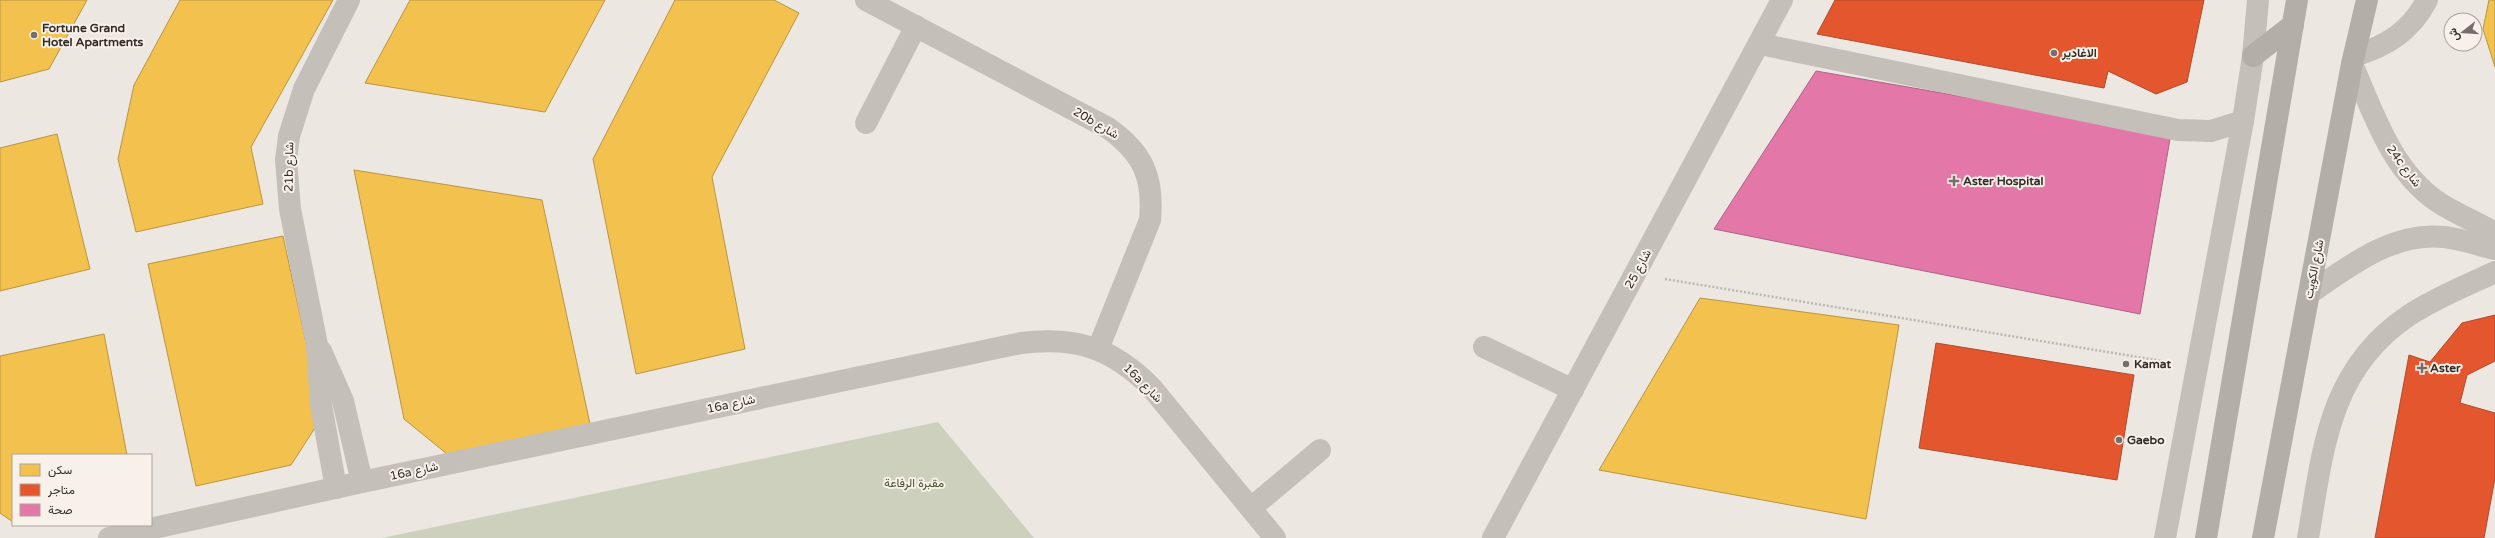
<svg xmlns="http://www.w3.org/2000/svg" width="2495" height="538" viewBox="0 0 2495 538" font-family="'Varela Round',Vazirmatn,sans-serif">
<rect width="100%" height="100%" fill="#ece7e1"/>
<path fill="#cdd0bc" d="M938 422 1034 538H382Z"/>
<g fill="#f2c14e" stroke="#b99543">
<path d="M0 0H87L49 69 0 82Z"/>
<path d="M180 0H333L251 147 263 204 136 232 118 159 134 85Z"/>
<path d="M410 0H605L545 112 365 83Z"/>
<path d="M675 0H774L799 13 712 177 745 349 636 374 593 159Z"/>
<path d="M2489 0H2495V67L2483 29Z"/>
<path d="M57 134 90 269 0 291V148Z"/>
<path d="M354 170 542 200 590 424 447 454 404 419Z"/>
<path d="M283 236 322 417 291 465 196 486 148 264Z"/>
<path d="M1700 298 1899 325 1866 519 1599 470Z"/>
<path d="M104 334 127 455H13V522L0 513V356Z"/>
</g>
<g fill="#e4572e" stroke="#b04a2c">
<path d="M1835 0H2204L2187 82 2156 94 2108 71 2104 88 1817 34Z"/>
<path d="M2495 315V361L2467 375 2460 403 2495 413V478L2484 538H2375L2409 355 2430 362 2462 323Z"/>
<path d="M1936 343 2134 375 2117 480 1919 448Z"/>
</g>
<path fill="#e377a8" stroke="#af6182" d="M1816 71 2171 133 2140 314 1714 229Z"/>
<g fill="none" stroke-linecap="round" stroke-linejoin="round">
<path stroke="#bdb7b3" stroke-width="2.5" stroke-dasharray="2 2" stroke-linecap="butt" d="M1665 279 2168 362"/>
<g stroke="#c5bfba" stroke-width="22">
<path d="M866 0 1108 128C1143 153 1154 177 1150 220L1098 349"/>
<path d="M1760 44 2178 130 2211 131 2243 121"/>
<path d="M2354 56C2387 46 2411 31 2427 0"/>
<path d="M2352 64C2374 114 2391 170 2438 202 2456 214 2477 222 2495 233"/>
<path d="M866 123 916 26"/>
<path d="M2310 293C2351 265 2392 232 2444 237 2462 239 2478 245 2495 249"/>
<path d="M1484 347 1573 390"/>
<path d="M321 351 343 401 362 482"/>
<path d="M336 488 321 405 317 345 290 209 286 160 289 136 304 89 349 0"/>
<path d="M1251 508 1320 450"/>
<path d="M109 538 362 482 1021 343C1076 336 1112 348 1151 387L1275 538"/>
<path d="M1493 538 1782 0"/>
<path d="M2165 538 2243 121 2253 56 2258 0"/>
<path d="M2308 538C2323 451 2328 370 2408 316 2435 298 2466 286 2495 272"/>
</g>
<g stroke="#b4aea9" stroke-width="22">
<path d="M2253 56 2293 25"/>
<path d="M2206 538 2297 0"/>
<path d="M2263 538 2352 64 2367 0"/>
</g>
</g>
<g fill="#756e69" stroke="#f8f1e9" stroke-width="1.5">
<circle cx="34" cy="35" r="4"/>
<circle cx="2054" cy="53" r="4"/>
<path d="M1952 175h4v4h4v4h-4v4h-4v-4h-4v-4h4z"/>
<circle cx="2126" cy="364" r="4"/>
<path d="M2420 362h4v4h4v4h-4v4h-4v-4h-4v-4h4z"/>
<circle cx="2119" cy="440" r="4"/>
</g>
<g text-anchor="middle" stroke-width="4" stroke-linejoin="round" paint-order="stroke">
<g font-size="12" font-weight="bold" fill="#352d29" stroke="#f8f1e9" text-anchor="start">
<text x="42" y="32">Fortune Grand<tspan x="42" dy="14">Hotel Apartments</tspan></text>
<text x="2062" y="57">الاغادیر</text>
<text x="1963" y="185">Aster Hospital</text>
<text x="2134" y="368">Kamat</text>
<text x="2430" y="372">Aster</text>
<text x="2127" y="444">Gaebo</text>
</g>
<g font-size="12" fill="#352d29" stroke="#f8f1e9">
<text transform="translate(1096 123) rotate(30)" y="4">20b شارع</text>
<text transform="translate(2404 166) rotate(53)" y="4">24c شارع</text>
<text transform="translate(289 167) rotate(-89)" y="4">21b شارع</text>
<text transform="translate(1638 269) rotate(-62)" y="4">شارع 25</text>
<text transform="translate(2314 269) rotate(-79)" y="4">شارع الكويت</text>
<text transform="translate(1143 383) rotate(45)" y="4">16a شارع</text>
<text transform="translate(731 404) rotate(-12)" y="4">16a شارع</text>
<text transform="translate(414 471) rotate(-12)" y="4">16a شارع</text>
</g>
<g font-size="12" fill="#46512f" stroke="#f8f1e9">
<text x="914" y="487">مقبرة الرفاعة</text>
</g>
</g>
<rect x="12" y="454" width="140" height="72" fill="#f8f1e9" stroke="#aaa39c"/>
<rect x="20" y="464" width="20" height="12" fill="#f2c14e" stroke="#aaa39c"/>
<text x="48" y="474" font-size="12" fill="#352d29">سكن</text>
<rect x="20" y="484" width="20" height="12" fill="#e4572e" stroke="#aaa39c"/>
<text x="48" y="494" font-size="12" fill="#352d29">متاجر</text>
<rect x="20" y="504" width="20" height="12" fill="#e377a8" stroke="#aaa39c"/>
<text x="48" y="514" font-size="12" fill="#352d29">صحة</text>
<g transform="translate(2463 32) rotate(253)"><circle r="19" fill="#f8f1e9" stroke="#aaa39c"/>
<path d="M0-3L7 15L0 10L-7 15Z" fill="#756e69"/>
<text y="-6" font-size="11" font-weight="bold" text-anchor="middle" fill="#352d29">ش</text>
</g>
</svg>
